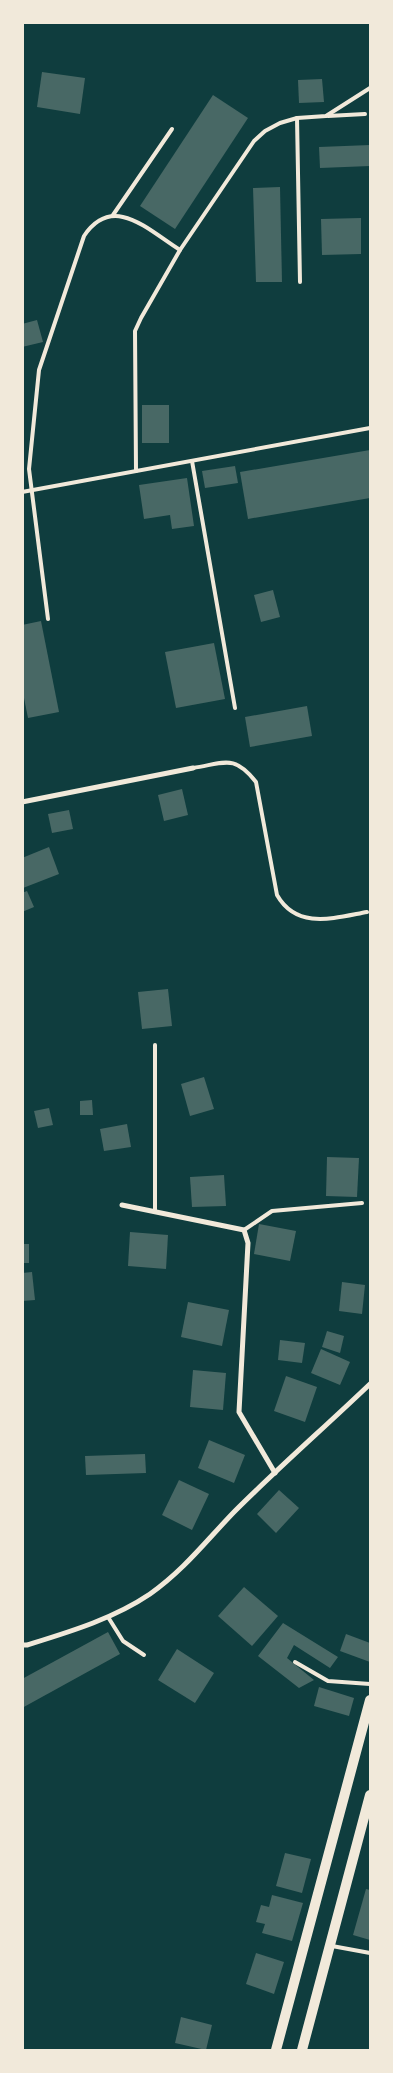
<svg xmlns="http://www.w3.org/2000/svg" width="393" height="2073" viewBox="0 0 393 2073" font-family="'Fira Sans',sans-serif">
<rect width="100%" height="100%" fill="#0f3d3e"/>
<g fill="#486865">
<path d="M42 72 85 78 80 114 37 107Z"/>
<path d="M322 79 324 102 299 103 298 80Z"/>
<path d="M213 95 248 118 175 229 140 206Z"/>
<path d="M370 145V166L320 168 319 147Z"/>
<path d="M280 187 282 282H256L253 188Z"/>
<path d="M361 218V254L322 255 321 219Z"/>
<path d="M37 320 43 342 22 347V324Z"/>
<rect x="142" y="405" width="27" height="38"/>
<path d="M370 450V498L248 519 240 472Z"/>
<path d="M235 466 238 483 205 488 202 471Z"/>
<path d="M187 478 194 526 172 529 170 515 144 519 139 485Z"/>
<path d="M273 590 280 617 261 622 254 595Z"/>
<path d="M41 621 59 712 28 718 22 688V625Z"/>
<path d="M214 643 225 699 176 708 165 652Z"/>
<path d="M307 706 312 736 250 747 245 717Z"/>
<path d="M182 789 188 815 164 821 158 795Z"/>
<path d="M69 810 73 829 52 833 48 814Z"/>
<path d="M49 847 59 874 23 888 22 858Z"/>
<path d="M27 891 34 907 22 912V893Z"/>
<path d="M168 989 172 1026 142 1029 138 992Z"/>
<path d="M204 1077 214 1109 190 1116 181 1084Z"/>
<path d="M92 1100 93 1115H80V1101Z"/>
<path d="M49 1108 53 1125 38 1128 34 1111Z"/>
<path d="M127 1124 131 1147 104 1151 100 1129Z"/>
<path d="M327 1157 359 1158 357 1197 326 1196Z"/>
<path d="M224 1175 226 1206 192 1207 190 1177Z"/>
<path d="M259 1224 296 1231 290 1261 254 1254Z"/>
<path d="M130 1232 168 1235 166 1269 128 1266Z"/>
<rect x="22" y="1244" width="7" height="19"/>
<path d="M32 1272 35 1300 22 1301V1273Z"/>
<path d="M342 1282 365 1285 362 1314 339 1311Z"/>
<path d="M188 1302 229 1310 222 1346 181 1337Z"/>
<path d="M327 1331 344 1336 340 1353 322 1347Z"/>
<path d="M280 1340 305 1343 302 1363 278 1360Z"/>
<path d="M321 1349 350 1362 340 1385 311 1373Z"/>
<path d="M193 1370 226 1373 223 1410 190 1407Z"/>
<path d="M286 1376 317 1387 305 1422 274 1411Z"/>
<path d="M209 1440 245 1455 234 1483 198 1468Z"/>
<path d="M145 1454 146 1473 86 1475 85 1456Z"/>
<path d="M179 1480 209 1494 192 1530 162 1515Z"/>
<path d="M279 1490 299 1508 276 1533 257 1514Z"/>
<path d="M244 1587 278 1616 252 1646 218 1616Z"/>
<path d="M283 1623 338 1657 330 1668 294 1645 287 1658 314 1680 299 1688 258 1656Z"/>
<path d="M108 1632 120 1654 22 1708V1679Z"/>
<path d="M346 1634 370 1643V1662L340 1651Z"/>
<path d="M177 1649 214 1673 195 1703 158 1680Z"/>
<path d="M319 1687 354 1698 349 1716 314 1706Z"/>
<path d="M285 1853 311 1859 302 1893 276 1886Z"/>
<path d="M366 1889 370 1890V1940L353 1935Z"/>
<path d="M272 1895 303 1903 292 1941 262 1933 265 1924 256 1922 261 1905 269 1907Z"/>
<path d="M256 1953 284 1962 274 1994 246 1984Z"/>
<path d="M181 2017 212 2025 206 2050 175 2043Z"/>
</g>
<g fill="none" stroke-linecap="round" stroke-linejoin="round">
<g stroke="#f1e9da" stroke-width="4">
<path d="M328 116 365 114"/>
<path d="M297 118 300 282"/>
<path d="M113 215 172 129"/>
<path d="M192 461 235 708"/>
<path d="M136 471 135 331 141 318 180 250 254 141 265 131 280 123 297 118 326 116 370 88"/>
<path d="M22 492 370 428"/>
<path d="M48 619 29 469 39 370 84 236C113 193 148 230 180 250"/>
<path d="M193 768C225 763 234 754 256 782L277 895C297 930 334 918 367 912"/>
<path d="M155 1211V1045"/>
<path d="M244 1230 272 1211 362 1203"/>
<path d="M108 1617 123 1641 144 1655"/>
<path d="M295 1662 328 1681 370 1684"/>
<path d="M332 1946 370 1953"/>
</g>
<g stroke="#f1e9da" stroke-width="5">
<path d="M22 802 193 768"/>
<path d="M122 1205 244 1230 248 1243 239 1412 275 1473"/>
<path d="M22 1645H27C69 1632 113 1619 150 1594 184 1570 206 1541 234 1512 278 1468 325 1427 370 1384"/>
</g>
<g stroke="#f1e9da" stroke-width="10">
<path d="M276 2050 370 1700"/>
<path d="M302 2050 370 1795"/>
</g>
</g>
<rect width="393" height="2073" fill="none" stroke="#f1e9da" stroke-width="48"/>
</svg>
